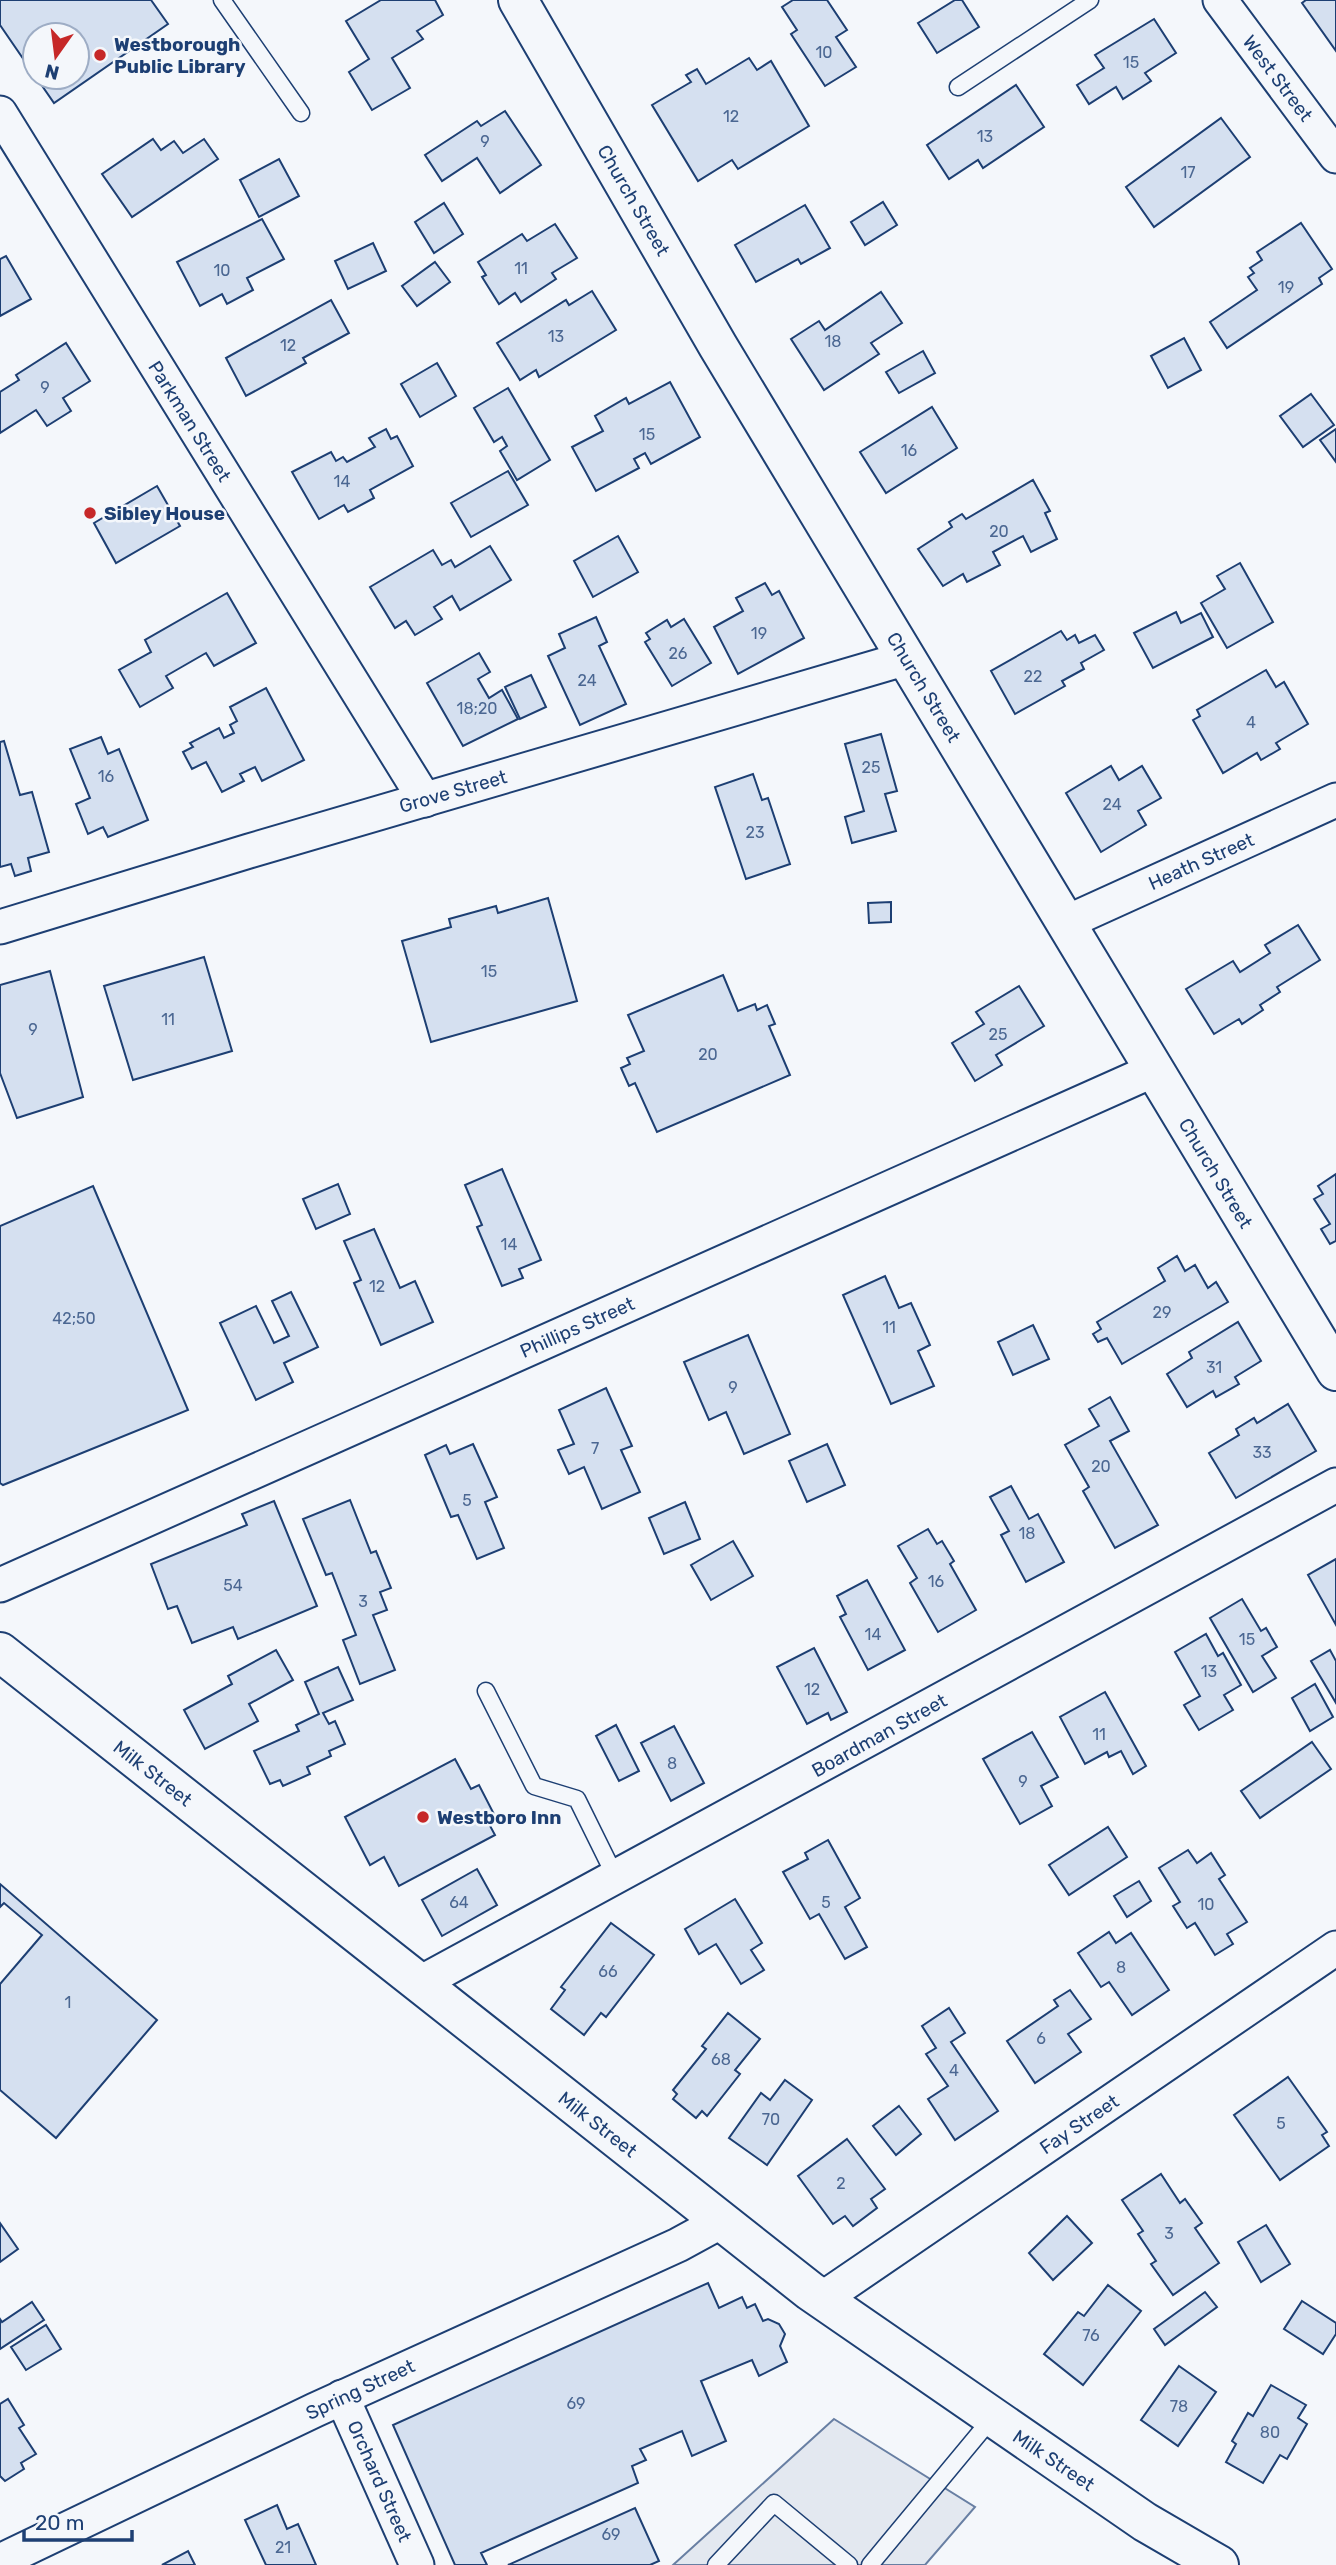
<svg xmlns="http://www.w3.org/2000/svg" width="1336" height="2565" viewBox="0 0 1336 2565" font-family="Rubik,sans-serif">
<rect width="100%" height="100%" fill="#f4f7fb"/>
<path fill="#e3e8f0" stroke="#687fa3" stroke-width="2" d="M834 2419 975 2507 925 2565H673Z"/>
<g fill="#d5e0f0" stroke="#1d3f73" stroke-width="2">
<path d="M0 0H151L168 24 54 103 36 77H77V35H35V76L0 25Z"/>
<path d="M381 0H435L443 15 417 31 423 39 392 58 410 88 372 110 349 72 369 59 346 21Z"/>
<path d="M793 0H827L847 30 836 37 856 67 825 86 791 34 797 30 782 7Z"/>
<path d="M955 0H962L979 27 937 53 918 23Z"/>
<path d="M1306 0H1336V51L1302 3Z"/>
<path d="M1154 19 1176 53 1145 73 1151 81 1123 99 1116 87 1089 104 1077 85 1104 68 1095 55Z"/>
<path d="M749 58 757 70 771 61 809 126 738 169 732 160 698 181 652 105 691 82 686 75 697 69 706 84Z"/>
<path d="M1016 85 1044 127 983 168 978 160 949 179 927 145Z"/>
<path d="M505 111 541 165 500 193 477 158 442 181 425 155 477 121 481 126Z"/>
<path d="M1221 118 1250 157 1154 227 1126 187Z"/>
<path d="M153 139 161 150 174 141 183 153 204 139 218 159 132 217 102 174Z"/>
<path d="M279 159 299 196 259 217 240 180Z"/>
<path d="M883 202 897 225 865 245 851 222Z"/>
<path d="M444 203 463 234 434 253 415 222Z"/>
<path d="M805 205 830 248 801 264 798 259 756 282 735 245Z"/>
<path d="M262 219 284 259 247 278 253 290 227 304 222 294 200 306 177 262Z"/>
<path d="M1301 223 1332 269 1319 278 1322 284 1227 348 1210 322 1257 290 1248 277 1254 273 1250 268 1262 260 1257 252Z"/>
<path d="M555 224 577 258 552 273 556 279 521 302 515 293 499 304 482 277 486 275 478 262 522 234 527 241Z"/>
<path d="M373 243 386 271 348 289 335 261Z"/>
<path d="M6 256 31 299 0 316V259Z"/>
<path d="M435 262 450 282 417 306 402 286Z"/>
<path d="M592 291 616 330 539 377 536 370 520 380 497 343 566 300 569 305Z"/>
<path d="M881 292 902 323 871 343 879 354 824 390 791 339 819 321 825 330Z"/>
<path d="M331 300 349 333 303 358 306 363 246 396 226 358Z"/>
<path d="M1184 338 1201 370 1168 388 1151 356Z"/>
<path d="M66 343 90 381 63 398 71 411 47 426 36 410 0 433V392L19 380 16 375Z"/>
<path d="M923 351 935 373 899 393 886 372Z"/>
<path d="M437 363 456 396 420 417 401 384Z"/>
<path d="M670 382 700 437 651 464 645 453 634 459 639 468 596 491 572 447 603 431 595 416 626 398 629 404Z"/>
<path d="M508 388 550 460 517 480 500 451 507 446 502 437 494 442 474 408Z"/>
<path d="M1311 394 1334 425 1303 447 1280 416Z"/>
<path d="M932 407 957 448 886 493 860 452Z"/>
<path d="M386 429 391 439 397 436 413 466 370 490 374 498 348 512 344 505 319 519 292 472 331 452 336 461 343 457 347 462 375 447 369 438Z"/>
<path d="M1336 429V462L1320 440Z"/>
<path d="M508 471 528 505 471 537 451 503Z"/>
<path d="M1033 480 1050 511 1045 513 1057 539 1031 552 1023 536 993 552 1000 565 967 582 963 574 943 586 918 549 952 527 949 522 962 514 966 519Z"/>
<path d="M157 486 180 526 116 563 94 523Z"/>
<path d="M618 536 638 572 593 597 574 561Z"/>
<path d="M490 546 511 580 460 610 452 596 434 607 442 619 415 635 406 621 395 628 370 587 433 550 442 565 451 560 455 567Z"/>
<path d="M1240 563 1273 622 1227 648 1201 603 1225 589 1217 576Z"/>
<path d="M765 583 772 595 779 591 804 638 738 674 714 627 743 611 736 598Z"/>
<path d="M227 593 256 643 214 666 206 653 166 676 173 688 140 707 119 670 151 652 145 640Z"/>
<path d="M1176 612 1181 623 1201 613 1213 637 1153 668 1134 633Z"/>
<path d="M596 617 607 642 599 646 626 704 580 725 548 656 565 648 559 634Z"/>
<path d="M684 619 711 663 672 686 645 642 650 639 646 633 667 620 671 627Z"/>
<path d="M1061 631 1067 640 1075 635 1079 643 1095 635 1104 650 1081 663 1084 669 1062 681 1065 686 1015 714 991 671Z"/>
<path d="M479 653 490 672 478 679 489 698 502 690 518 719 463 746 427 683Z"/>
<path d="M1266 670 1276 687 1284 682 1308 724 1276 743 1280 749 1261 760 1257 753 1223 773 1193 720 1200 716 1197 710Z"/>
<path d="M531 675 546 707 520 719 505 687Z"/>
<path d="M266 688 304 760 262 781 255 767 240 774 244 781 222 792 206 762 192 769 183 752 193 747 190 743 219 728 224 738 234 733 230 725 237 721 230 707Z"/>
<path d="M881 734 897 791 885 794 896 831 852 843 845 817 864 811 845 744Z"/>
<path d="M101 737 108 754 119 749 148 820 108 837 103 827 88 834 76 804 90 798 70 749Z"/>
<path d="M4 741 20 795 32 792 49 852 28 858 31 871 15 876 11 864 0 867V742Z"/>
<path d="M1111 766 1119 780 1142 766 1161 798 1138 811 1146 825 1101 852 1066 793Z"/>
<path d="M753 774 762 800 768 798 790 864 746 879 715 787Z"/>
<path d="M548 898 577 1001 431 1042 402 941 451 927 449 919 496 906 498 913Z"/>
<path d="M891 902V922L869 923 868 903Z"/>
<path d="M1298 925 1320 960 1277 987 1280 992 1260 1005 1263 1010 1242 1024 1239 1019 1214 1034 1186 989 1233 961 1240 972 1270 953 1265 945Z"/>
<path d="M204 957 232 1051 133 1080 104 986Z"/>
<path d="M50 971 83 1097 17 1118 0 1073V985Z"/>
<path d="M723 975 738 1011 755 1004 757 1010 767 1005 775 1024 769 1026 790 1075 657 1132 635 1083 629 1086 621 1068 630 1064 627 1058 644 1051 628 1015Z"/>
<path d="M1019 986 1044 1026 996 1055 1002 1065 975 1081 952 1043 984 1024 976 1012Z"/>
<path d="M502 1169 541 1260 519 1269 523 1278 502 1286 477 1227 482 1225 465 1185Z"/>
<path d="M1336 1174V1241L1330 1244 1321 1229 1330 1224 1314 1199 1323 1194 1318 1186Z"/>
<path d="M338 1184 350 1214 316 1229 303 1199Z"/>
<path d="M93 1186 188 1410 3 1485 0 1483V1226Z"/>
<path d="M374 1229 400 1288 415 1281 433 1322 381 1345 354 1283 361 1280 344 1241Z"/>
<path d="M1177 1256 1185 1271 1195 1265 1208 1288 1216 1282 1228 1302 1122 1364 1107 1338 1098 1342 1093 1334 1101 1329 1097 1322 1165 1281 1158 1268Z"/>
<path d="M885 1276 899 1308 911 1303 930 1345 918 1351 934 1386 891 1404 843 1295Z"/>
<path d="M291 1292 318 1347 284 1363 293 1382 256 1400 220 1323 256 1306 274 1343 289 1336 272 1301Z"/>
<path d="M1238 1322 1261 1361 1235 1377 1239 1384 1216 1397 1213 1391 1187 1407 1167 1374 1192 1358 1189 1352Z"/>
<path d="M1033 1325 1049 1359 1013 1375 998 1342Z"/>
<path d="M748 1335 790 1434 744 1454 726 1412 709 1420 684 1362Z"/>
<path d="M606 1388 632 1446 621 1450 640 1492 602 1509 584 1467 569 1474 558 1450 574 1444 559 1410Z"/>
<path d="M1110 1397 1129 1431 1110 1441 1158 1525 1115 1548 1083 1491 1089 1487 1065 1445 1099 1426 1089 1409Z"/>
<path d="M1288 1404 1316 1451 1236 1498 1209 1453 1239 1435 1236 1429 1254 1418 1257 1423Z"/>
<path d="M473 1444 497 1497 485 1502 504 1548 477 1559 458 1515 451 1517 425 1455 446 1445 450 1454Z"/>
<path d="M827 1444 845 1485 807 1502 789 1461Z"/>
<path d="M1011 1486 1029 1519 1038 1514 1064 1562 1026 1582 1001 1535 1009 1531 990 1497Z"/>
<path d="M350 1500 371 1553 376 1551 391 1588 380 1592 387 1610 373 1615 395 1670 360 1684 343 1640 356 1635 332 1573 326 1575 303 1519Z"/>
<path d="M274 1501 317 1606 238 1639 233 1627 192 1643 177 1606 168 1609 151 1564 247 1525 242 1514Z"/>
<path d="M685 1502 700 1539 664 1554 649 1518Z"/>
<path d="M928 1529 937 1544 942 1541 954 1561 950 1564 976 1610 938 1632 910 1583 917 1578 898 1546Z"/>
<path d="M733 1541 753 1576 711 1600 691 1565Z"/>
<path d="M1336 1559V1625L1308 1575Z"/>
<path d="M867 1580 905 1650 868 1670 840 1617 846 1614 837 1596Z"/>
<path d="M1242 1599 1261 1631 1266 1628 1277 1647 1262 1656 1276 1678 1253 1692 1210 1618Z"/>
<path d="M1206 1634 1218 1656 1223 1653 1241 1685 1224 1695 1233 1710 1199 1730 1184 1705 1200 1696 1175 1652Z"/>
<path d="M814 1648 847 1712 831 1720 828 1713 807 1724 777 1667Z"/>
<path d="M276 1650 293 1680 249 1704 258 1721 205 1749 184 1710 232 1684 228 1676Z"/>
<path d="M1330 1650 1336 1661V1703L1311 1661Z"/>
<path d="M338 1667 353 1700 323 1713 329 1724 335 1721 345 1744 329 1751 331 1756 307 1767 310 1774 283 1786 280 1780 270 1784 254 1751 299 1731 296 1725 319 1714 305 1682Z"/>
<path d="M1315 1684 1333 1717 1310 1731 1292 1698Z"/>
<path d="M1105 1692 1146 1766 1133 1774 1121 1751 1109 1757 1107 1752 1085 1764 1060 1717Z"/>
<path d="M616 1725 639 1771 619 1781 596 1736Z"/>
<path d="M674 1726 704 1783 671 1801 641 1743Z"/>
<path d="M1032 1732 1058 1777 1041 1786 1052 1806 1020 1824 983 1759Z"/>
<path d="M1312 1742 1331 1769 1260 1818 1241 1791Z"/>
<path d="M455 1759 471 1789 479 1785 497 1820 489 1824 495 1835 399 1886 384 1857 370 1865 345 1817Z"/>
<path d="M1108 1827 1127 1857 1069 1895 1049 1865Z"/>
<path d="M828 1840 860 1898 845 1907 867 1947 845 1959 819 1914 810 1919 783 1872 808 1859 805 1853Z"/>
<path d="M1188 1850 1197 1863 1211 1853 1225 1875 1219 1879 1247 1922 1227 1934 1233 1944 1215 1955 1195 1923 1187 1928 1173 1906 1180 1902 1159 1868Z"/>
<path d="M477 1869 497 1905 442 1936 422 1900Z"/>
<path d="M1139 1881 1151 1901 1127 1917 1114 1896Z"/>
<path d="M0 1884 157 2020 56 2138 0 2090V1984L42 1935 4 1903 0 1907Z"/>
<path d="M735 1899 762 1943 751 1950 764 1970 741 1984 716 1944 699 1954 685 1929Z"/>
<path d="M611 1923 654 1955 606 2017 601 2013 584 2035 551 2009 565 1990 561 1987Z"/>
<path d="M1109 1932 1116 1943 1131 1933 1169 1990 1132 2015 1109 1982 1101 1987 1078 1953Z"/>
<path d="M1070 1990 1091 2019 1068 2034 1081 2052 1035 2083 1007 2041 1058 2006 1054 2000Z"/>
<path d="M949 2008 965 2033 951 2042 998 2111 955 2140 928 2099 948 2086 926 2054 936 2048 922 2026Z"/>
<path d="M728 2013 760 2039 735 2070 740 2074 707 2116 702 2111 696 2118 673 2099 677 2094 673 2090 706 2049 702 2046Z"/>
<path d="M1288 2077 1327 2132 1322 2135 1329 2146 1280 2180 1234 2115Z"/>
<path d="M785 2080 812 2100 767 2165 729 2138 761 2093 770 2100Z"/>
<path d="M899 2106 921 2134 896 2155 873 2126Z"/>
<path d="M847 2139 885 2189 871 2199 877 2208 853 2226 845 2216 833 2224 798 2176Z"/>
<path d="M1161 2174 1180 2203 1185 2199 1202 2223 1195 2228 1219 2263 1173 2295 1151 2264 1156 2261 1138 2234 1143 2231 1122 2200Z"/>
<path d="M1067 2216 1092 2243 1053 2280 1029 2253Z"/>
<path d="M0 2223 18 2249 0 2262Z"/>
<path d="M1266 2225 1290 2264 1261 2282 1238 2242Z"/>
<path d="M708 2283 719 2308 742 2297 747 2308 755 2304 763 2321 768 2319 779 2324 785 2334 780 2346 787 2362 759 2376 752 2360 701 2381 726 2441 692 2456 682 2431 640 2449 646 2460 632 2466 638 2483 481 2553 487 2565H455L393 2425Z"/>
<path d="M1108 2285 1141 2311 1083 2385 1044 2354 1078 2312 1084 2316Z"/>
<path d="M1205 2292 1217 2307 1165 2345 1154 2329Z"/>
<path d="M1302 2301 1336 2323V2334L1323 2354 1284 2329Z"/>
<path d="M32 2302 44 2320 0 2349V2319L2 2322Z"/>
<path d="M46 2325 61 2349 26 2370 11 2347Z"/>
<path d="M1179 2366 1216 2392 1178 2446 1141 2420Z"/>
<path d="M1271 2385 1306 2405 1298 2418 1307 2424 1287 2459 1280 2455 1263 2483 1226 2462 1236 2444 1232 2441 1248 2413 1253 2416Z"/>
<path d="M8 2399 24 2425 19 2428 36 2454 21 2463 24 2469 5 2481 0 2476V2404Z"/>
<path d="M277 2505 287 2529 298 2524 316 2565H266L245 2520Z"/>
<path d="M635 2508 659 2561 650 2565H508Z"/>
<path d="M188 2551 195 2565H162Z"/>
</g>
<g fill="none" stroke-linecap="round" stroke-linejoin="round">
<defs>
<g id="lane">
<path d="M222 0 301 113"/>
<path d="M958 87 1090 0"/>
<path d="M486 1691 534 1786 577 1799 616 1878"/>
<path d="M716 2565 774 2503 849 2565"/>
<path d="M870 2565 992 2418"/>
</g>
<g id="street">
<path d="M1220 0 1336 156"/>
<path d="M0 113 425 800"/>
<path d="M1065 923 1336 800"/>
<path d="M0 927 249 851 907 658"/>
<path d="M0 1585 1154 1070"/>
<path d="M420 1983 1336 1485"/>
<path d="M822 2299 1336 1948"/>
<path d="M342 2397 417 2565"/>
<path d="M0 2561 315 2410 678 2245 722 2221"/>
</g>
<g id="secondary">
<path d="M518 0 718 346 1336 1371"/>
<path d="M0 1652 810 2291 1145 2522 1219 2565"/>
</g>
</defs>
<use href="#lane" stroke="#1d3f73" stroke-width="19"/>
<use href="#street" stroke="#1d3f73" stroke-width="37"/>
<use href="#secondary" stroke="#1d3f73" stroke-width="42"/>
<use href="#lane" stroke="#f4f7fb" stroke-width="16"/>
<use href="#street" stroke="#f4f7fb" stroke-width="33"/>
<use href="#secondary" stroke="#f4f7fb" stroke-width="38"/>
</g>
<g fill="#c62828" stroke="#f4f7fb" stroke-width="2.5">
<circle cx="100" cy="55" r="7"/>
<circle cx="90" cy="513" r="7"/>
<circle cx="423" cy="1817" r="7"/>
</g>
<g text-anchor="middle" stroke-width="5" stroke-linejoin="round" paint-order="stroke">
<g font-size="16" fill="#4b6792">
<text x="824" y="58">10</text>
<text x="1131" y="68">15</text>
<text x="731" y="122">12</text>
<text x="985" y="142">13</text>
<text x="485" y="147">9</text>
<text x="1188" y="178">17</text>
<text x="521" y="274">11</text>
<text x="222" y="276">10</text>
<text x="1286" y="293">19</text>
<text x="556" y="342">13</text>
<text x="833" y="347">18</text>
<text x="288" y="351">12</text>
<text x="45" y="393">9</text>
<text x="647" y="440">15</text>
<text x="909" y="456">16</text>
<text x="342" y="487">14</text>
<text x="999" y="537">20</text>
<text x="759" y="639">19</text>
<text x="678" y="659">26</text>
<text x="1033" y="682">22</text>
<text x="587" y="686">24</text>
<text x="477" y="714">18;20</text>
<text x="1251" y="728">4</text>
<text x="871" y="773">25</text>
<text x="106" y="782">16</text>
<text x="1112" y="810">24</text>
<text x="755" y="838">23</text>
<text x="489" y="977">15</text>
<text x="168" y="1025">11</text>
<text x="33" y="1035">9</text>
<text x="998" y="1040">25</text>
<text x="708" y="1060">20</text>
<text x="509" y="1250">14</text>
<text x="377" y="1292">12</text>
<text x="1162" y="1318">29</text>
<text x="74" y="1324">42;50</text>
<text x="889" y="1333">11</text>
<text x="1214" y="1373">31</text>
<text x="733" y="1393">9</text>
<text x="595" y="1454">7</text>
<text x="1262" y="1458">33</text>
<text x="1101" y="1472">20</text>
<text x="467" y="1506">5</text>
<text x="1027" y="1539">18</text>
<text x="936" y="1587">16</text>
<text x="233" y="1591">54</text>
<text x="363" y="1607">3</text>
<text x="873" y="1640">14</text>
<text x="1247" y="1645">15</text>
<text x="1209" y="1677">13</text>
<text x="812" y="1695">12</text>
<text x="1099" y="1740">11</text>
<text x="672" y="1769">8</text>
<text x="1023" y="1787">9</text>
<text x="459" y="1908">64</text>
<text x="826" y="1908">5</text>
<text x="1206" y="1910">10</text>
<text x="1121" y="1973">8</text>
<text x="608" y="1977">66</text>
<text x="68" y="2008">1</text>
<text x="1041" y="2044">6</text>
<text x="721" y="2065">68</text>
<text x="954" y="2076">4</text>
<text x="771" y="2125">70</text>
<text x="1281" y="2129">5</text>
<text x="841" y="2189">2</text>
<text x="1169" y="2239">3</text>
<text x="1091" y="2341">76</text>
<text x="576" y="2409">69</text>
<text x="1179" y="2412">78</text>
<text x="1270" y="2438">80</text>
<text x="611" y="2540">69</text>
<text x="283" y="2553">21</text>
</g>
<g font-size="19" font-weight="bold" fill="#1d3f73" stroke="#f4f7fb" text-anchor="start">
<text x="114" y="51">Westborough<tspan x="114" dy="22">Public Library</tspan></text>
<text x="104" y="520">Sibley House</text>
<text x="437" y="1824">Westboro Inn</text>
</g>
<g font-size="19" fill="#1d3f73" stroke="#f4f7fb">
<text transform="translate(1278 78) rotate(53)" y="7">West Street</text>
<text transform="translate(634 200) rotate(60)" y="7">Church Street</text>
<text transform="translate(190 421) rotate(58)" y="7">Parkman Street</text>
<text transform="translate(924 687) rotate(59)" y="7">Church Street</text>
<text transform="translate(453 791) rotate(-16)" y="7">Grove Street</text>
<text transform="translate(1201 861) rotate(-24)" y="7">Heath Street</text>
<text transform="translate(1216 1173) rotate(59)" y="7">Church Street</text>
<text transform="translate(577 1327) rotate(-24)" y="7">Phillips Street</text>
<text transform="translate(879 1735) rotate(-29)" y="7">Boardman Street</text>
<text transform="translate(153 1773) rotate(38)" y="7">Milk Street</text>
<text transform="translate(598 2124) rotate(38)" y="7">Milk Street</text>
<text transform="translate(1079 2124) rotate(-34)" y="7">Fay Street</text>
<text transform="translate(360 2389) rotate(-25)" y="7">Spring Street</text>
<text transform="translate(1054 2460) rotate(34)" y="7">Milk Street</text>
<text transform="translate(380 2481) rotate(66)" y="7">Orchard Street</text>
</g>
</g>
<g transform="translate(56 56) rotate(194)"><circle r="33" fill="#f4f7fb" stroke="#9eadc5" stroke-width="2"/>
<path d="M0-5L12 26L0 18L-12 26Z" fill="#c62828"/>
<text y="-10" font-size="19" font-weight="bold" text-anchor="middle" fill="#1d3f73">N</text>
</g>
<path d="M24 2530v10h108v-10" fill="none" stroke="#1d3f73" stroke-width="3.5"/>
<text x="35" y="2530" font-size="21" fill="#1d3f73" stroke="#f4f7fb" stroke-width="5" paint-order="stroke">20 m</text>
</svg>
